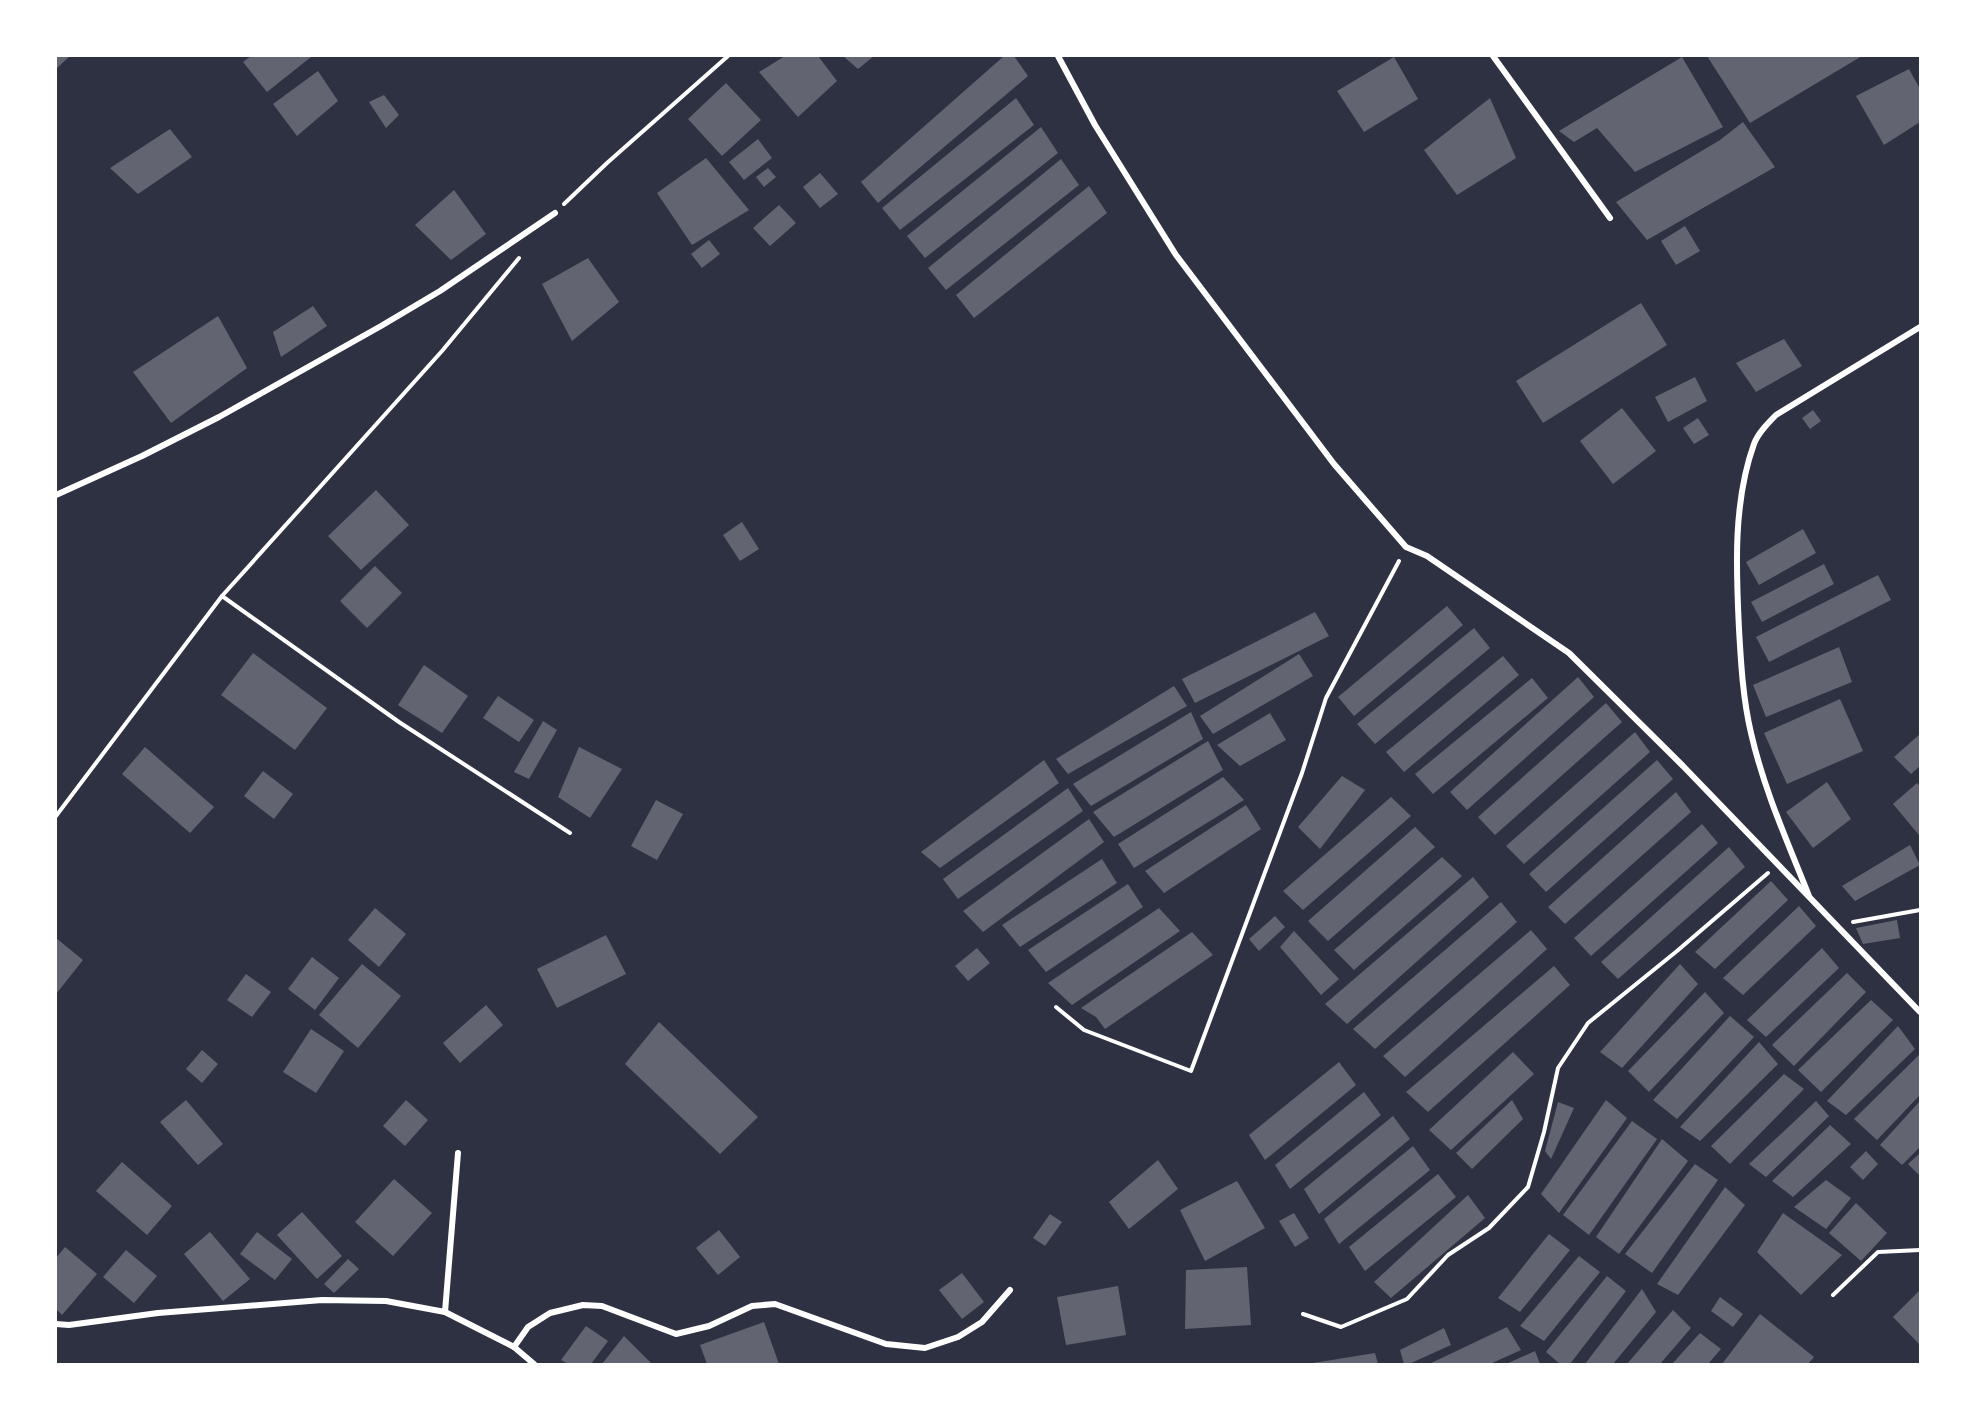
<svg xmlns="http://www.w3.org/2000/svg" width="1976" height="1420" viewBox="0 0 1976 1420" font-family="Commissioner,sans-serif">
<rect width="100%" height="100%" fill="#2d3142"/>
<g fill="#626471">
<path d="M56 56H70L56 69Z"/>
<path d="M251 56H310L311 57 267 92 243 62Z"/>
<path d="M785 56H818L837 81 798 117 759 72Z"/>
<path d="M843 56H874L858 69Z"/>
<path d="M1004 56H1014L1028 76 878 203 861 182Z"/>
<path d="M1707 56H1862L1750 123Z"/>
<path d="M1394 57 1418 99 1364 132 1337 91Z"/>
<path d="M1682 57 1723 127 1635 172 1597 128 1574 142 1559 131Z"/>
<path d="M1909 69 1920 89V122L1884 145 1856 96Z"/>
<path d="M318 71 338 101 297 136 273 104Z"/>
<path d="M726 83 761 120 722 156 688 119Z"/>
<path d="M384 95 399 115 386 128 369 102Z"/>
<path d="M1016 98 1034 125 900 230 882 208Z"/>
<path d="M1490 98 1516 158 1457 195 1424 150Z"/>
<path d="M1743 122 1775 167 1647 240 1616 202 1720 140Z"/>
<path d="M1041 127 1058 153 925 258 907 236Z"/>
<path d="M170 129 192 157 138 194 110 168Z"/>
<path d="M758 139 772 158 744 180 729 162Z"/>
<path d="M706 158 749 210 692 245 657 193Z"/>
<path d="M1061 159 1079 185 946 290 928 268Z"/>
<path d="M768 168 776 177 764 187 756 177Z"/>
<path d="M820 173 838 194 820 208 803 187Z"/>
<path d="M1089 186 1107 213 974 318 956 295Z"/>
<path d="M454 190 486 234 451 260 415 225Z"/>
<path d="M779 205 796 223 770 246 753 228Z"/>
<path d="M1685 226 1700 251 1676 265 1661 241Z"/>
<path d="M709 240 720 254 702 268 691 254Z"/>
<path d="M588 258 619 302 572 341 542 284Z"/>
<path d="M1641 303 1667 345 1543 423 1516 381Z"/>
<path d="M313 306 327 326 281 357 273 332Z"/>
<path d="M218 316 247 368 171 423 133 372Z"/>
<path d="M1784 339 1802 366 1756 392 1736 363Z"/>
<path d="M1695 377 1707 401 1668 422 1655 397Z"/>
<path d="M1622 408 1656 451 1613 484 1580 441Z"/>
<path d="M1813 410 1821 421 1810 429 1802 418Z"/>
<path d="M1698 418 1709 435 1694 444 1683 428Z"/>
<path d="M376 490 409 525 361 570 328 536Z"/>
<path d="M742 522 759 549 740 561 723 535Z"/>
<path d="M1803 529 1816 553 1759 585 1746 562Z"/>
<path d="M1824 564 1834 584 1762 622 1751 602Z"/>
<path d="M375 566 402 593 367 628 340 601Z"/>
<path d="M1878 575 1891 600 1769 662 1756 637Z"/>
<path d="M1447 606 1463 625 1354 716 1338 697Z"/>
<path d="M1315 612 1329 636 1195 703 1182 679Z"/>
<path d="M1474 628 1490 648 1375 744 1357 724Z"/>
<path d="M1839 647 1852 682 1766 717 1753 685Z"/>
<path d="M253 653 327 708 295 750 221 695Z"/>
<path d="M1299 654 1313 676 1213 734 1200 716Z"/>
<path d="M1503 656 1519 675 1404 772 1386 752Z"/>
<path d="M424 665 468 696 442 733 398 705Z"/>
<path d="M1578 677 1594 697 1467 810 1450 792Z"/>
<path d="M1532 678 1548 698 1433 794 1415 774Z"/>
<path d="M1174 686 1187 706 1068 774 1056 759Z"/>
<path d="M498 696 534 720 519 742 483 718Z"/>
<path d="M1840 699 1863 751 1787 784 1764 733Z"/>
<path d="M1606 703 1622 722 1495 835 1478 817Z"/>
<path d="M1191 712 1203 739 1091 806 1073 784Z"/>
<path d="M1270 713 1286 740 1240 766 1217 745Z"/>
<path d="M543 721 557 730 529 779 514 772Z"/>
<path d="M1635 732 1650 752 1524 864 1506 846Z"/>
<path d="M1920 734V766L1911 774 1894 757Z"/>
<path d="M1208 741 1223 770 1114 837 1093 812Z"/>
<path d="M145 747 214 807 190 833 122 774Z"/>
<path d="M579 747 622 769 590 818 558 797Z"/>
<path d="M1044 760 1059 783 940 868 921 852Z"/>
<path d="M1657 760 1673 779 1546 892 1529 874Z"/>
<path d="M263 771 293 794 274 819 244 796Z"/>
<path d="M1342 776 1365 790 1320 849 1298 827Z"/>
<path d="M1223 777 1244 800 1134 868 1118 844Z"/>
<path d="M1827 782 1851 819 1813 848 1786 812Z"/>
<path d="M1917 783 1920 786V834L1919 835 1893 804Z"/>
<path d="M1068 788 1083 811 958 899 943 879Z"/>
<path d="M1676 792 1691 812 1565 924 1548 907Z"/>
<path d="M1391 797 1411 816 1303 910 1283 891Z"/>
<path d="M656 800 683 814 657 860 631 846Z"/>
<path d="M1246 805 1261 829 1164 893 1145 871Z"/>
<path d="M1089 819 1104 842 983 932 963 911Z"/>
<path d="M1702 824 1718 843 1591 956 1574 938Z"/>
<path d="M1415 827 1435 847 1328 941 1308 921Z"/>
<path d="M1910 845 1920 865 1855 901 1842 886Z"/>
<path d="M1729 847 1745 867 1618 979 1601 962Z"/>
<path d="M1442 857 1462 876 1354 970 1334 950Z"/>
<path d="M1102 859 1117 883 1020 947 1002 925Z"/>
<path d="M1473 877 1489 897 1347 1024 1325 1004Z"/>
<path d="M1771 881 1788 900 1715 969 1695 952Z"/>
<path d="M1128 884 1143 907 1046 972 1028 950Z"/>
<path d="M1501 902 1517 922 1375 1049 1353 1029Z"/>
<path d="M1799 906 1816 926 1743 995 1723 978Z"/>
<path d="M375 908 406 934 379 967 348 940Z"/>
<path d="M1159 908 1180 931 1072 1005 1048 983Z"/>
<path d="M1275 916 1285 927 1259 951 1249 939Z"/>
<path d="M1897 920 1900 938 1863 944 1856 928Z"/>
<path d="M1531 930 1547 949 1405 1077 1383 1056Z"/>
<path d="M1294 931 1339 979 1321 995 1280 947Z"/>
<path d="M1192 932 1213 955 1105 1029 1096 1017 1081 1008Z"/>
<path d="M606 935 626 974 557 1008 537 969Z"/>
<path d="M56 938 83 960 56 994Z"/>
<path d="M977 948 990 963 968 981 955 966Z"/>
<path d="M1822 948 1839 968 1766 1037 1747 1020Z"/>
<path d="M312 957 339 978 315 1010 288 989Z"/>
<path d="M362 964 401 996 358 1048 319 1015Z"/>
<path d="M1680 964 1698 984 1622 1068 1600 1052Z"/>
<path d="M1554 966 1570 985 1428 1112 1406 1092Z"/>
<path d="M1847 973 1866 992 1794 1066 1772 1045Z"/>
<path d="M246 974 271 992 252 1017 227 1000Z"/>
<path d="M1705 992 1724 1013 1649 1092 1628 1071Z"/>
<path d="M1871 1000 1893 1020 1821 1092 1798 1070Z"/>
<path d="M486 1005 503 1025 460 1063 443 1043Z"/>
<path d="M1730 1016 1754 1037 1677 1119 1653 1100Z"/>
<path d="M659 1022 758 1117 720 1154 625 1064Z"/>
<path d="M1898 1026 1915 1049 1846 1115 1827 1101Z"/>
<path d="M311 1029 344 1051 316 1093 283 1072Z"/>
<path d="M1759 1042 1778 1064 1700 1141 1680 1127Z"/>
<path d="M202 1050 218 1064 202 1083 186 1069Z"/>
<path d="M1513 1052 1534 1074 1451 1150 1429 1130Z"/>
<path d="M1920 1054V1095L1877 1140 1854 1119Z"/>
<path d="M1339 1062 1356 1085 1265 1160 1249 1135Z"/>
<path d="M1784 1074 1804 1089 1730 1164 1711 1146Z"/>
<path d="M1364 1092 1381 1115 1290 1189 1275 1165Z"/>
<path d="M186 1100 223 1144 198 1165 160 1122Z"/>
<path d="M406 1100 428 1120 405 1146 383 1126Z"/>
<path d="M1512 1100 1523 1119 1472 1169 1456 1153Z"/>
<path d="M1606 1100 1627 1118 1559 1213 1541 1194Z"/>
<path d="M1816 1101 1829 1116 1766 1177 1749 1164Z"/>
<path d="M1920 1101V1147L1902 1165 1880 1145Z"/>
<path d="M1558 1102 1574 1108 1551 1159 1545 1151Z"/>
<path d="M1393 1116 1410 1139 1319 1214 1304 1189Z"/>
<path d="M1632 1121 1657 1139 1589 1235 1563 1215Z"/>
<path d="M1830 1125 1851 1144 1793 1197 1772 1181Z"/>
<path d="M1662 1139 1688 1161 1619 1254 1596 1237Z"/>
<path d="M1413 1146 1430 1170 1339 1244 1324 1219Z"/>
<path d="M1866 1151 1878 1164 1863 1180 1850 1167Z"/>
<path d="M1920 1153V1176L1908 1164Z"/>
<path d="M1158 1160 1178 1189 1129 1229 1109 1202Z"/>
<path d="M122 1162 172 1206 147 1235 96 1191Z"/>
<path d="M1695 1164 1718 1180 1652 1273 1625 1254Z"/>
<path d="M1438 1174 1456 1197 1365 1271 1349 1247Z"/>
<path d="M394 1179 432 1213 393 1256 355 1222Z"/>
<path d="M1826 1180 1851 1198 1826 1229 1794 1207Z"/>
<path d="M1237 1181 1265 1228 1205 1261 1180 1210Z"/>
<path d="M1725 1187 1745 1205 1678 1295 1657 1284Z"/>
<path d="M1468 1195 1485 1218 1391 1298 1374 1282Z"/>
<path d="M1856 1203 1887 1233 1861 1261 1829 1233Z"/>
<path d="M302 1212 342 1256 317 1279 277 1235Z"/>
<path d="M1294 1213 1309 1238 1295 1247 1279 1221Z"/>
<path d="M1783 1213 1842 1255 1801 1295 1757 1252Z"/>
<path d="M1050 1214 1062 1222 1045 1246 1033 1238Z"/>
<path d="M719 1230 740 1257 718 1275 696 1248Z"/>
<path d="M210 1232 250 1279 223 1301 184 1254Z"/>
<path d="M257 1232 292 1259 275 1280 240 1254Z"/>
<path d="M1549 1234 1570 1250 1520 1312 1498 1298Z"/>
<path d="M65 1247 97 1274 62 1315 56 1309V1258Z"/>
<path d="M126 1250 157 1276 134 1303 103 1277Z"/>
<path d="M1579 1256 1600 1272 1544 1341 1520 1326Z"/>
<path d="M348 1259 359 1269 334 1293 324 1284Z"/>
<path d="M1247 1267 1251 1325 1185 1329 1186 1270Z"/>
<path d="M962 1273 984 1302 962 1319 939 1290Z"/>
<path d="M1607 1276 1626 1291 1570 1364H1560L1546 1352Z"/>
<path d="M1118 1286 1126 1335 1066 1345 1057 1297Z"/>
<path d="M1642 1289 1656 1312 1613 1364H1585Z"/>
<path d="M1920 1290V1345L1893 1317Z"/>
<path d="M1720 1297 1743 1314 1733 1327 1711 1311Z"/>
<path d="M1673 1310 1691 1328 1660 1364H1627Z"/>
<path d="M1760 1314 1814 1357 1808 1364H1722Z"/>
<path d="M764 1322 779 1364H707L700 1345Z"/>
<path d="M586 1326 608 1341 591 1364H568L561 1360Z"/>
<path d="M1507 1327 1521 1350 1490 1364H1429Z"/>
<path d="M1444 1328 1451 1345 1409 1364H1404L1400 1350Z"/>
<path d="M1700 1333 1721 1349 1708 1364H1672Z"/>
<path d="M624 1336 651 1363V1364H602Z"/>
<path d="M1535 1351 1540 1364H1506Z"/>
<path d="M1375 1353 1378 1364H1314L1313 1363Z"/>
</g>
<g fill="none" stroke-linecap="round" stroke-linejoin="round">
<g stroke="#fff" stroke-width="4">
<path d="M564 204 607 163 728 56"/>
<path d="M519 258 442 351 222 596 399 722 570 833"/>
<path d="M56 816 222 596"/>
<path d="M1853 922 1920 910"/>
<path d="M1056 1007 1084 1030 1191 1071 1302 773 1326 698 1399 561"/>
<path d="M1833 1295 1878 1252 1920 1250"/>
<path d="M1303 1314 1341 1327 1407 1299 1448 1255 1489 1228 1528 1187 1544 1132 1558 1068 1588 1023 1677 951 1768 873"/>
</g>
<g stroke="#fff" stroke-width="6">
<path d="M1058 56 1095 125 1176 255 1334 464 1406 547 1427 556 1569 653 1683 766 1920 1012"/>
<path d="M1493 56 1610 218"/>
<path d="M56 495 142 456 219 417 381 326 440 291 555 213"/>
<path d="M1809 896C1788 843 1764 790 1751 733 1743 699 1741 664 1739 629 1736 569 1733 502 1754 444 1758 433 1768 423 1776 415L1920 327"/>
<path d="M445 1312 514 1347 528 1327 550 1313 583 1305 602 1306 676 1334 709 1326 752 1306 775 1304 886 1344 925 1348 958 1337 982 1322 1010 1290"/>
<path d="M56 1324 69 1325 158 1313 322 1300 386 1301 445 1312 458 1153"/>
<path d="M514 1347 534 1364"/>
</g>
</g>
<rect width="1976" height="1420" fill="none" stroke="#ffffff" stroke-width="114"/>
</svg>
